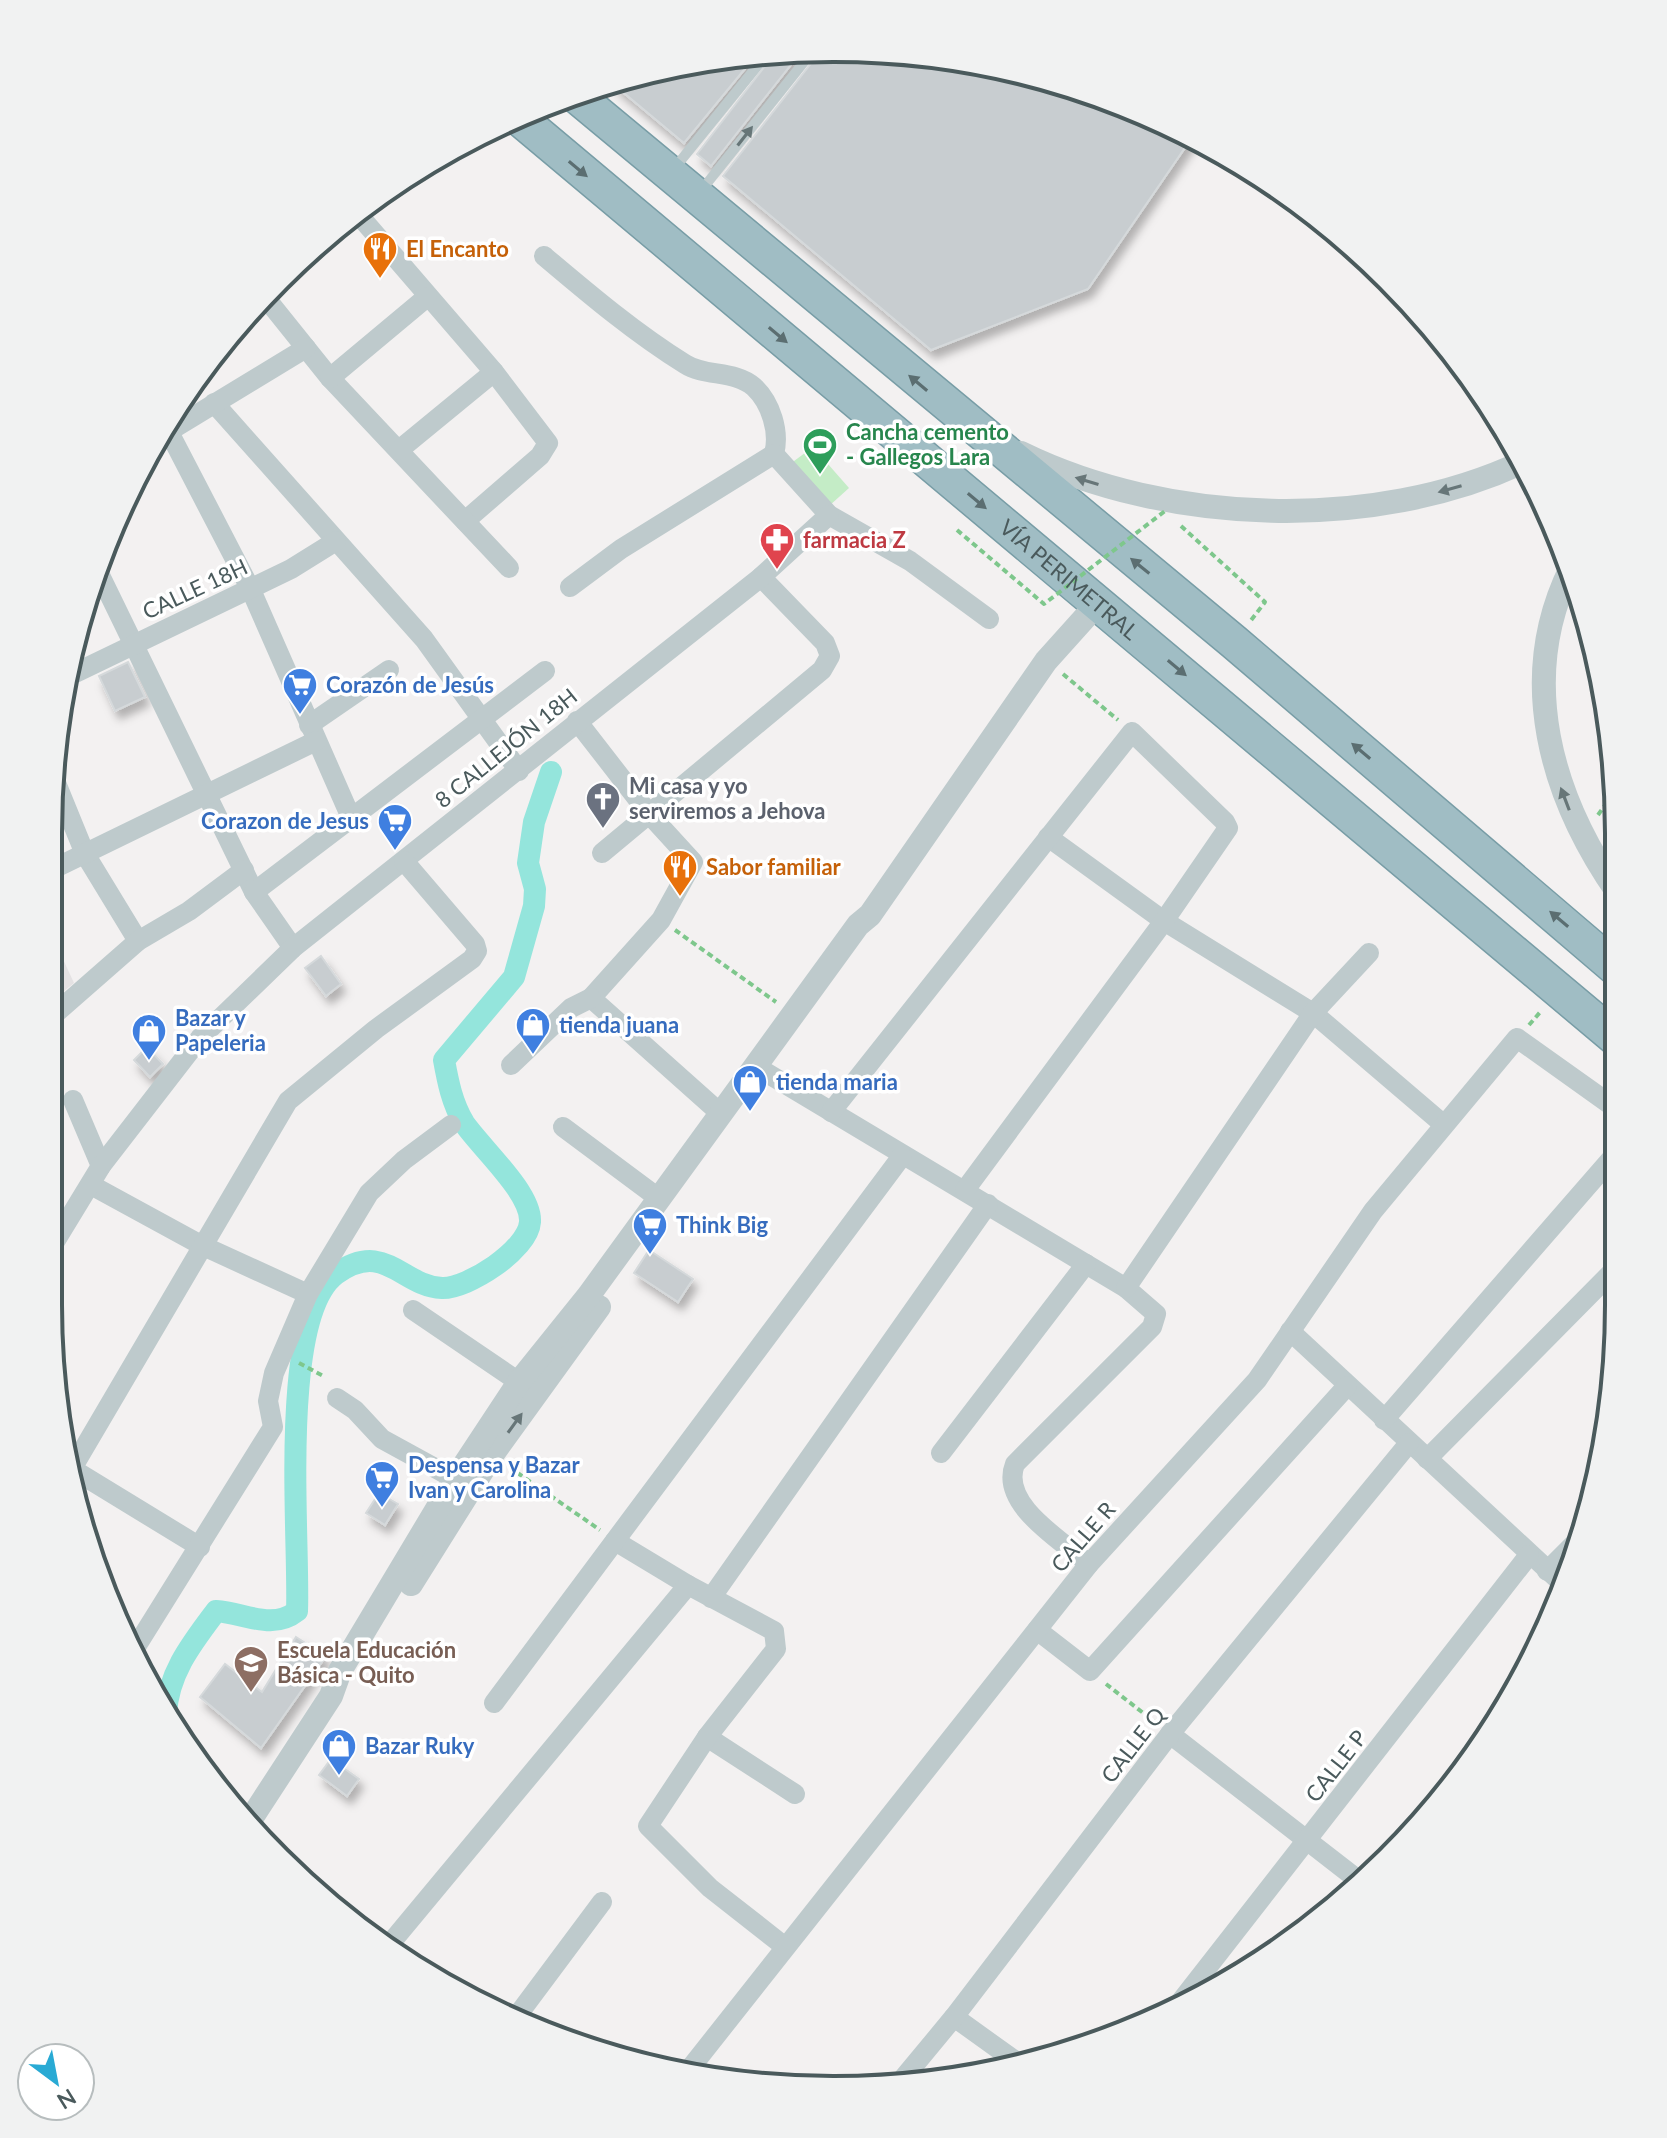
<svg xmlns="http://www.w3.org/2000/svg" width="1667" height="2138" viewBox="0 0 1667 2138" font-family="Lato,sans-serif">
<defs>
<filter id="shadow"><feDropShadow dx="4.5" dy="8" stdDeviation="4" flood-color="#0004"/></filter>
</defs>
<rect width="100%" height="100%" fill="#f3f1f1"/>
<path fill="#e4e2e3" d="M49 929 74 983 49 1003Z"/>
<path fill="#c4ecc6" d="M813 447 849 488 829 506 790 464Z"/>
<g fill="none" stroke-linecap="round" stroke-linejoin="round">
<path stroke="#94e5dc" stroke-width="22" d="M166 1714C168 1673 192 1643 216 1611 245 1613 272 1631 297 1611 300 1541 278 1317 336 1274 385 1239 401 1286 442 1288 467 1289 528 1250 530 1222 532 1193 481 1148 464 1123 452 1103 448 1082 444 1060L514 977 534 906 535 889 528 863 534 822 551 772"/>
</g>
<g fill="#c8cdd0" stroke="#d5d9db" stroke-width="2" filter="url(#shadow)">
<path d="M884 50 1036 75 1193 136 1088 289 931 350 723 176 820 52Z"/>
<path d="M801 52 711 166 697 154 775 53Z"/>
<path d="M757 54 684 143 612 83 731 55Z"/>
<path d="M128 662 145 697 115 711 99 676Z"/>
<path d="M321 956 341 984 326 996 305 968Z"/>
<path d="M147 1047 163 1064 150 1077 134 1060Z"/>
<path d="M649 1250 693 1279 678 1302 634 1273Z"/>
<path d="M379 1493 398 1504 385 1525 366 1513Z"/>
<path d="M296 1637 326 1656 261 1748 200 1697 225 1664 262 1692Z"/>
<path d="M331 1759 359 1779 347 1796 319 1775Z"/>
</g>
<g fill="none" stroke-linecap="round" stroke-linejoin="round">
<defs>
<g id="trunk">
<path d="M573 93 1234 642 1618 970"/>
<path id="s1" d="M519 118 1618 1040"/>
</g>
</defs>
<use href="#trunk" stroke="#789da6" stroke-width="37"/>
<g stroke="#7ec78c" stroke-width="4" stroke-dasharray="6 4" stroke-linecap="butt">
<path d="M1181 526 1265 602 1249 623"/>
<path d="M1063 674 1118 720"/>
<path d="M1598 815 1617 788"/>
<path d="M675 930 776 1002"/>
<path d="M1529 1025 1542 1010"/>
<path d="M299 1363 325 1377"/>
<path d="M509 1467 600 1530"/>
<path d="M1106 1684 1156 1723"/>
</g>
<g stroke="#becacc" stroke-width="10">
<path d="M673 170 767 54"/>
<path d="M700 192 812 52"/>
</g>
<g stroke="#becacc" stroke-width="20">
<path d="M357 213 494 372 548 443 540 456 465 521"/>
<path d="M544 256C589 294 635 333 685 364 705 377 735 370 754 387 771 403 780 432 774 454"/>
<path d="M265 297 330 378 509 568"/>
<path d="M330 378 427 297"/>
<path d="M214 403 424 639 519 771"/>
<path d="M169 432 251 590 352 820"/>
<path d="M153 441 306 348"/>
<path d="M399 450 494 372"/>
<path d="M96 567 254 892 293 948"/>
<path d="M570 587 621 549 774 454 829 515 910 561 989 619"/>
<path d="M71 675 291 569 336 541"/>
<path d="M577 721 650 815 693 862 661 920 591 998 720 1113"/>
<path d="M309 725 389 670"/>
<path d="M52 773 85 854 138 941"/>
<path d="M1048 837 1164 921 1313 1013 1443 1124"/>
<path d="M602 853 822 670 830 656 825 643 761 577"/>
<path d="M49 871 316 741"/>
<path d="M254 892 545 671"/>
<path d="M49 1019 138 941 189 911 244 870"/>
<path d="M511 1065 571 1008 591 998"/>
<path d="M767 1073 1126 1288 1156 1314 1152 1327 1015 1464C999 1504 1061 1540 1089 1564"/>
<path d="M73 1100 101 1166"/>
<path d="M831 1112 1132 732 1225 822 1228 828 1164 921 965 1190"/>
<path d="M563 1127 657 1197"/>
<path d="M91 1185 201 1245 308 1294"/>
<path d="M48 1253 101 1166 200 1038 293 948 761 577 829 515"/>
<path d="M1126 1288 1313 1013 1369 953"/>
<path d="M413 1310 519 1382"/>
<path d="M1290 1331 1565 1586"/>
<path d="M337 1398 355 1410 382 1439 455 1479"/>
<path d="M1384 1420 1618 1151"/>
<path d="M941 1453 1086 1264"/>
<path d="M1427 1459 1619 1265"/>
<path d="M69 1467 200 1547"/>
<path d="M70 1472 288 1101 376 1029 472 959 477 951 475 944 404 861"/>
<path d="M615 1541 688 1585"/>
<path d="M1547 1571 1580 1538"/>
<path d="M711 1598 988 1204"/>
<path d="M1037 1630 1090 1671 1347 1386"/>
<path d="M134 1650 273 1427 268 1401 274 1373 308 1294 369 1193 404 1160 451 1125"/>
<path d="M494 1703 902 1156"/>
<path d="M1170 1734 1362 1883"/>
<path d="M707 1737 795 1794"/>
<path d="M389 1945 688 1585 774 1631 776 1649 707 1737 648 1826 710 1888 784 1946"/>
<path d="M1178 2005 1529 1555"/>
<path d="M517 2016 602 1902"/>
<path d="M954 2017 1021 2065"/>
<path d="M688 2071 1089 1564 1257 1380 1373 1211 1517 1038 1618 1110"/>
<path d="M901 2081 954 2017 1170 1734 1409 1443"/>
</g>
<g stroke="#becacc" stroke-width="24">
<path d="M1021 453C1168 525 1374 532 1523 462"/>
<path d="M1571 568C1516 679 1551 797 1618 893"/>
<path d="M411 1584 492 1455 599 1307"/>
<path d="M249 1822 331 1696 340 1671 455 1479 519 1382 589 1295 858 925 870 915 1046 661 1099 602"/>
</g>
<use href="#trunk" stroke="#a0bdc4" stroke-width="34"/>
<path stroke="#7ec78c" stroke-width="4" stroke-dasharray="6 4" stroke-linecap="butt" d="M957 530 1044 604 1165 511"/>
</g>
<defs><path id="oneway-solid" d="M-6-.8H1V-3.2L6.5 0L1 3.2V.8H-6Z" transform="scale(2)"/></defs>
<g fill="#677678">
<use href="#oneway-solid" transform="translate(745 136) rotate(-52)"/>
<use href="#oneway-solid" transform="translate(1087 481) rotate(-163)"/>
<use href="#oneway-solid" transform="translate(1450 489) rotate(164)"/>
<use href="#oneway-solid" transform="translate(1565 799) rotate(-111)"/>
<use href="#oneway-solid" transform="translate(515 1423) rotate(-54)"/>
</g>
<g fill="#5b6e71">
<use href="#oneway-solid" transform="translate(578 169) rotate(40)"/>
<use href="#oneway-solid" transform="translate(778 335) rotate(40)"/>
<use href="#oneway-solid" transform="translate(918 383) rotate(-140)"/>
<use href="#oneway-solid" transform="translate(977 501) rotate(40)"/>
<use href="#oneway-solid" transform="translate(1140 566) rotate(-141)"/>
<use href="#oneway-solid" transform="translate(1177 668) rotate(40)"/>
<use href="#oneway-solid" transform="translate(1361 751) rotate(-140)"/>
<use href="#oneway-solid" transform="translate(1559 919) rotate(-140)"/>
</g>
<defs>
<symbol id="restaurant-pin" viewBox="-11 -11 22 30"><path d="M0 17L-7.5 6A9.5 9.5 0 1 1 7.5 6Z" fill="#e8710a" stroke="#fff"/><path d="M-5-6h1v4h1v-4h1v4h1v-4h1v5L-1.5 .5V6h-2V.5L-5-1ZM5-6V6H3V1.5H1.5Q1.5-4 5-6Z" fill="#fff"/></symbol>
<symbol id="stadium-pin" viewBox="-11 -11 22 30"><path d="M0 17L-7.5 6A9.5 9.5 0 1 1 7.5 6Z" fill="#2e9e5b" stroke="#fff"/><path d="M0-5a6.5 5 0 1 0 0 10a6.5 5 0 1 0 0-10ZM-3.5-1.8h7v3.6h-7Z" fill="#fff"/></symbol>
<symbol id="pharmacy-pin" viewBox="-11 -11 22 30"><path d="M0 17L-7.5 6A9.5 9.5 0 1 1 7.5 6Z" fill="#e0444e" stroke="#fff"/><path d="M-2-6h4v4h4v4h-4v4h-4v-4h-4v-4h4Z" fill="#fff"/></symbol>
<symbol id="supermarket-pin" viewBox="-11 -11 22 30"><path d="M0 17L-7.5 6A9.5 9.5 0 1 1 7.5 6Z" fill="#3f7fe0" stroke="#fff"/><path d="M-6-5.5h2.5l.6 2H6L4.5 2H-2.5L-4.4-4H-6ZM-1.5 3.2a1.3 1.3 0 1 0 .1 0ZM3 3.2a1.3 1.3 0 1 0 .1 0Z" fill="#fff"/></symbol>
<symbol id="church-pin" viewBox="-11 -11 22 30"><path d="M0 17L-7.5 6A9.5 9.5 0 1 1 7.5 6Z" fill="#6b7280" stroke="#fff"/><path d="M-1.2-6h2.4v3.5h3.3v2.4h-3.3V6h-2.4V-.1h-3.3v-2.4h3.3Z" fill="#fff"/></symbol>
<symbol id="shop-pin" viewBox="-11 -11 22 30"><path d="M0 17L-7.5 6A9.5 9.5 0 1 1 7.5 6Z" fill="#3f7fe0" stroke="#fff"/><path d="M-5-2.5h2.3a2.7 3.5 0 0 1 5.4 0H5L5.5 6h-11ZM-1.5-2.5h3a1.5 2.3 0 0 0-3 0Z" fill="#fff"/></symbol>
<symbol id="school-pin" viewBox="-11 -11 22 30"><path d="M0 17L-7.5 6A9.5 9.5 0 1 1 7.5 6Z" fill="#8d6e63" stroke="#fff"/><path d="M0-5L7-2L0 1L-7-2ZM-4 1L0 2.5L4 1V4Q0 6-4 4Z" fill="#fff"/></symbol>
</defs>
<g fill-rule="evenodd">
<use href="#restaurant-pin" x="360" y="229" width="40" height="54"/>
<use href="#stadium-pin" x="800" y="425" width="40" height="54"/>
<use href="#pharmacy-pin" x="757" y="520" width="40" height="54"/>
<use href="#supermarket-pin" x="280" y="665" width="40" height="54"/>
<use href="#church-pin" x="583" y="779" width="40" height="54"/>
<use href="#supermarket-pin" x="375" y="801" width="40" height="54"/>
<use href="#restaurant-pin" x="660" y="847" width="40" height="54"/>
<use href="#shop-pin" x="513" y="1005" width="40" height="54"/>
<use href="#shop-pin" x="129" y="1011" width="40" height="54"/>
<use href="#shop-pin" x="730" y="1062" width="40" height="54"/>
<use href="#supermarket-pin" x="630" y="1205" width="40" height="54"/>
<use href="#supermarket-pin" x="362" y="1458" width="40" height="54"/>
<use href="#school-pin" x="231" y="1643" width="40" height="54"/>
<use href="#shop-pin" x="319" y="1726" width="40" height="54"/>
</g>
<g text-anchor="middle" stroke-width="7" stroke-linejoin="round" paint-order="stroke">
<g font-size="22" font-weight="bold" fill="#c56008" stroke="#fff" text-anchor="start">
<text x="406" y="257">El Encanto</text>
<text x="706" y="875">Sabor familiar</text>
</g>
<g font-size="22" font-weight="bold" fill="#27864d" stroke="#fff" text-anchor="start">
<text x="846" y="440">Cancha cemento<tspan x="846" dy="25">- Gallegos Lara</tspan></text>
</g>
<g font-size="22" font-weight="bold" fill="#be3a42" stroke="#fff" text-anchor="start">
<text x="803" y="548">farmacia Z</text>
</g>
<g font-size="22" fill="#4a5a5c" stroke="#fff">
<text dy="8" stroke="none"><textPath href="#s1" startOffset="718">VÍA PERIMETRAL</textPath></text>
<text transform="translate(195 589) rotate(-25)" y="8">CALLE 18H</text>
<text transform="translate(506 748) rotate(-39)" y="8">8 CALLEJÓN 18H</text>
<text transform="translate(1083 1537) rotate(-49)" y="8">CALLE R</text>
<text transform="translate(1133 1745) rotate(-52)" y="8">CALLE Q</text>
<text transform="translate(1336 1766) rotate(-52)" y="8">CALLE P</text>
</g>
<g font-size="22" font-weight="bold" fill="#366cbe" stroke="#fff" text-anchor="start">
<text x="326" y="693">Corazón de Jesús</text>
<text x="369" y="829" text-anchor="end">Corazon de Jesus</text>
<text x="175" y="1026">Bazar y<tspan x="175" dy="25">Papeleria</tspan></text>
<text x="559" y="1033">tienda juana</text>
<text x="776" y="1090">tienda maria</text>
<text x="676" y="1233">Think Big</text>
<text x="408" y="1473">Despensa y Bazar<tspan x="408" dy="25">Ivan y Carolina</tspan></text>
<text x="365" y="1754">Bazar Ruky</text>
</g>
<g font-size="22" font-weight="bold" fill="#5b616d" stroke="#fff" text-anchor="start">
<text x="629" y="794">Mi casa y yo<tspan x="629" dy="25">serviremos a Jehova</tspan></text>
</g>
<g font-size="22" font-weight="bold" fill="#785e54" stroke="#fff" text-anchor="start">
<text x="277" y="1658">Escuela Educación<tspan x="277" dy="25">Básica - Quito</tspan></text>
</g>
</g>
<path d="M0 0H1667V2138H0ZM833 62H834A771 771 0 0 1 1605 833V1305A771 771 0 0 1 834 2076H833A771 771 0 0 1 62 1305V833A771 771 0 0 1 833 62Z" fill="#f1f2f2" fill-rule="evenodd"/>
<path fill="none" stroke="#4a5a5c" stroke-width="4" d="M833 62H834A771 771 0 0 1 1605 833V1305A771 771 0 0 1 834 2076H833A771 771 0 0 1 62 1305V833A771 771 0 0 1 833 62Z"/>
<g transform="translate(56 2082) rotate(148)"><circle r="38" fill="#ffffff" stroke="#b7bdbe" stroke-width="2"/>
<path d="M0-6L14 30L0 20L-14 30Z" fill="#29aad4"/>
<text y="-12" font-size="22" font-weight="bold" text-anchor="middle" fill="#4a5a5c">N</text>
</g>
</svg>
